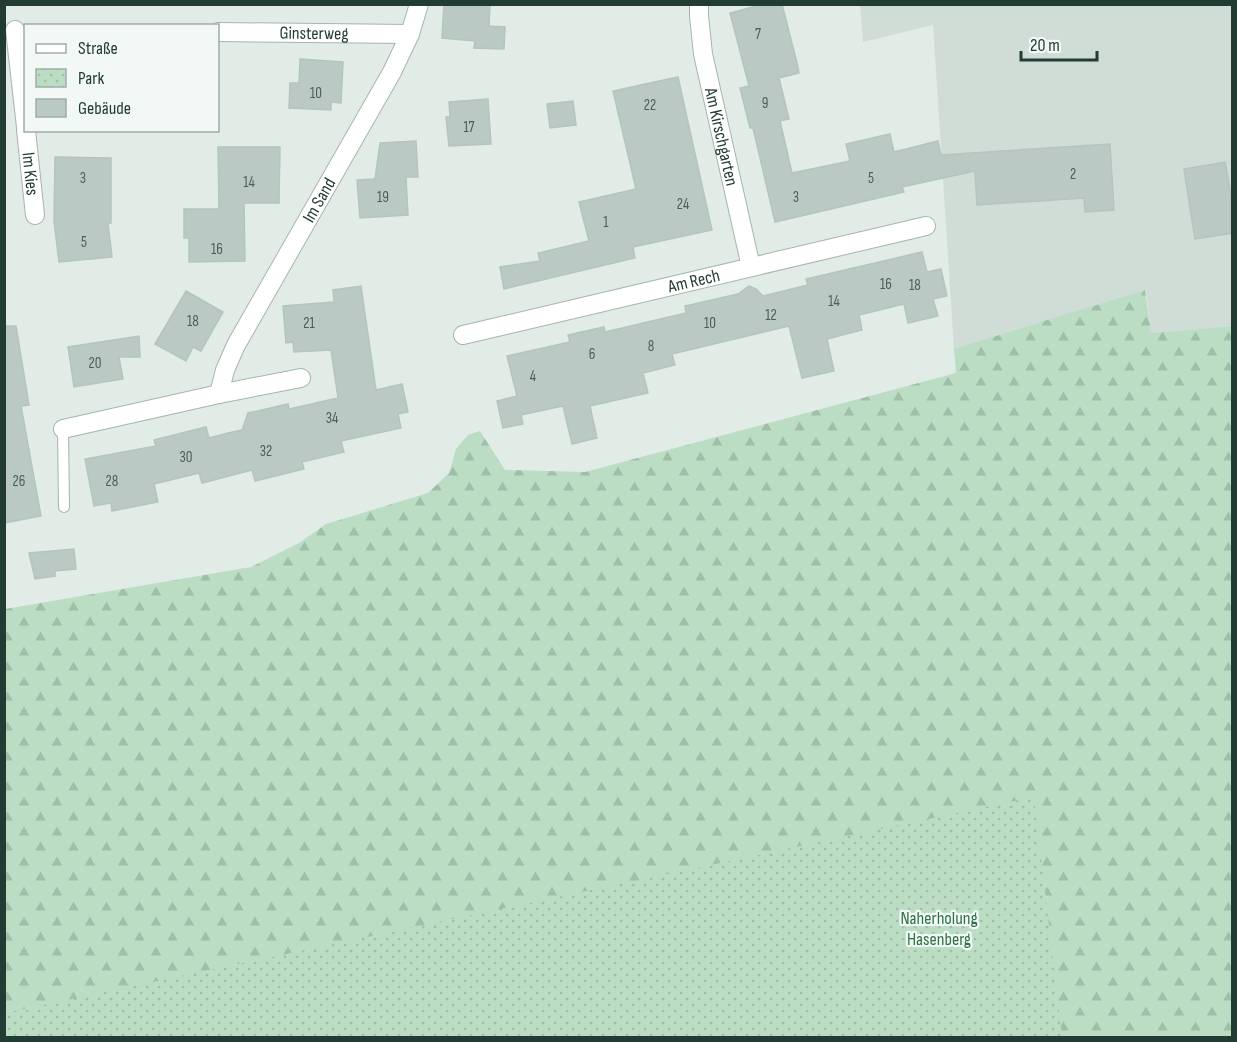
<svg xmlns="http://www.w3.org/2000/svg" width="1237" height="1042" viewBox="0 0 1237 1042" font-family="'Sofia Sans Condensed',sans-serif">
<defs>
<pattern id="forest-firs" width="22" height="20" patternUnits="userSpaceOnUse" patternTransform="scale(1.5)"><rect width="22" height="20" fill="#bbddc3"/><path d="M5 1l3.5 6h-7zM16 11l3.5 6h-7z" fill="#a0bfa8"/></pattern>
<pattern id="park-dots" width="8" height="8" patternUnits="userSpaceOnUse" patternTransform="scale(1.5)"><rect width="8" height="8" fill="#bbddc3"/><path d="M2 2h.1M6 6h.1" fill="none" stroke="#a0bfa8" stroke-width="1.8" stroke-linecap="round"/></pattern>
</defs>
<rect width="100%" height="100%" fill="#e2ece7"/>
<path fill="#d0dcd6" d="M860 5H1232V326L1151 333 1146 291 954 349 933 25 863 42Z"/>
<path fill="url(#forest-firs)" d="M1145 290 1151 333 1232 326V1037L5 1038V609L251 567 299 543 326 524 428 493 449 473 456 449 468 435 480 431 505 470 585 472 956 373 954 349Z"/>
<path fill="url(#park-dots)" d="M1034 797 1062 1037H5V1013Z"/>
<g fill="#bac9c3" stroke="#b4c5bd" stroke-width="1.5">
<path d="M444 4H490L489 26 505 27 504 49 474 48 475 41 442 38Z"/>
<path d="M764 4H782L797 63 799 73 779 78 789 119 780 121 792 173 850 161 846 144 890 134 894 152 938 141 941 155 1110 144 1114 210 1085 212 1084 198 977 205 975 171 902 187 904 192 775 222 753 128H750L740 88 749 86 730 13Z"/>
<path d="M300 59 343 62 341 103 331 102V110L289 108 290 83H299Z"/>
<path d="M678 77 712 230 633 247 635 258 504 289 500 267 540 261 538 253 589 241 579 202 636 189 613 91Z"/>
<path d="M488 99 491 144 449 146 446 117H450L449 102Z"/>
<path d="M573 101 576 125 550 128 547 104Z"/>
<path d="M416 141 418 177H406L408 215 360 218 357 180 375 179 380 143Z"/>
<path d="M218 147H280L279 203H244L245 261 189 262V238H184V209H219Z"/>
<path d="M55 157 111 158V223H108L112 257 59 262 54 221Z"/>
<path d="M1225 162 1233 206V233L1195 239 1184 169Z"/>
<path d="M922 252 927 272 941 269 947 296 933 299 938 316 908 323 904 304 859 315 862 330 827 339 834 371 802 378 789 326 672 354 675 365 643 373 648 393 590 406 597 438 572 444 563 406 521 415 523 424 503 428 497 401 517 396 507 356 570 342 568 335 604 327 605 332 686 313 685 306 738 294 749 286 756 289 763 296 808 285 806 279Z"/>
<path d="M361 286 376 390 402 384 408 412 398 414 401 428 341 441 344 452 302 462 304 469 255 481 252 470 202 483 199 473 154 484 158 502 112 511 111 503 94 506 85 459 156 446 154 440 206 427 209 438 228 433 242 430 248 413 288 404 289 409 338 398 331 350 294 352 293 342 286 343 283 306 334 302 333 290Z"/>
<path d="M186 291 223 312 201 351 193 347 186 361 155 344Z"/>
<path d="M4 326H16L29 405 21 406 41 516 4 523Z"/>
<path d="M139 336 140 357H119L123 379 74 387 68 347Z"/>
<path d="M74 549 76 569 55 571V576L35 579 29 553Z"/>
</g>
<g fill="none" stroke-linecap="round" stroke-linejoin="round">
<defs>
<path id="lane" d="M63 429 64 507"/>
<g id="street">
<path id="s1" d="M699 4V16L703 54 751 267"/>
<path d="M15 30 26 127"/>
<path id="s2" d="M218 32 410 34"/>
<path id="s3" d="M26 130 35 215"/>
<path id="s4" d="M463 335 926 226"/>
<path id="s5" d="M219 394 225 370 236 345 392 72 410 34 419 4"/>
<path d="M63 429 219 394 301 378"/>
</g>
</defs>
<use href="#lane" stroke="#a5b4ae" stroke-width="12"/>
<use href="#street" stroke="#a5b4ae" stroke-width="20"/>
<use href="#lane" stroke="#fff" stroke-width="10"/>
<use href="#street" stroke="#fff" stroke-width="18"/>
</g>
<g text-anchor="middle" stroke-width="4.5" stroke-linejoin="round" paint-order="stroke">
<g font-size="15" fill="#485f58">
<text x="758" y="39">7</text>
<text x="316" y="98">10</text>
<text x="765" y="108">9</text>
<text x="650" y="110">22</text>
<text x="469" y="132">17</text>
<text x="1073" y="179">2</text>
<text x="83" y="183">3</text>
<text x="871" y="183">5</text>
<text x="249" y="187">14</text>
<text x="383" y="202">19</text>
<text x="796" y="202">3</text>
<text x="683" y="209">24</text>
<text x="606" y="227">1</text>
<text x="84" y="247">5</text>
<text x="217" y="254">16</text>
<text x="886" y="289">16</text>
<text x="915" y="290">18</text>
<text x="834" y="306">14</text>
<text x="771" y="320">12</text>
<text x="193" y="326">18</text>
<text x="309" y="328">21</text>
<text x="710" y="328">10</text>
<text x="651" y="351">8</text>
<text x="592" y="359">6</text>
<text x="95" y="368">20</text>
<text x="533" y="381">4</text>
<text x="332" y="423">34</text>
<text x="266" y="456">32</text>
<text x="186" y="462">30</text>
<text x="19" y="486">26</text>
<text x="112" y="486">28</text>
</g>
<g font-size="18" fill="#223c34" stroke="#f2f8f5">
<text dy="6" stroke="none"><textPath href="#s2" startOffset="96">Ginsterweg</textPath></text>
<text dy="6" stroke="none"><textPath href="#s1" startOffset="135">Am Kirschgarten</textPath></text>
<text dy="6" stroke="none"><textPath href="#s3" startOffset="44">Im Kies</textPath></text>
<text dy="6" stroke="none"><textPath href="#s5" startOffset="219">Im Sand</textPath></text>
<text dy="6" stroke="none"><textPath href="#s4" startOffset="237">Am Rech</textPath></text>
</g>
<g font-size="18" fill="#2d7345" stroke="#f2f8f5">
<text x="939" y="924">Naherholung<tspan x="939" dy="21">Hasenberg</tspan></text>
</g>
</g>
<rect width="1237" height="1042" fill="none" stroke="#223c34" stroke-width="12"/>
<rect x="24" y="24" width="195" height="108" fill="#f2f8f5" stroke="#9fada8" stroke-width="1.5"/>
<rect x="36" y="44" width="30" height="9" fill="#ffffff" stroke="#9fada8" stroke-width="1.5"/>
<text x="78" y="54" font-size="18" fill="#223c34">Straße</text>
<rect x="36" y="69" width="30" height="18" fill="url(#park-dots)" stroke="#9fada8" stroke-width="1.5"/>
<text x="78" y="84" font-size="18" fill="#223c34">Park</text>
<rect x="36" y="99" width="30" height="18" fill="#bac9c3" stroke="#9fada8" stroke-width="1.5"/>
<text x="78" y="114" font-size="18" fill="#223c34">Gebäude</text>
<path d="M1021 51v9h76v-9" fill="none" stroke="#223c34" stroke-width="3"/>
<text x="1030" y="51" font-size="18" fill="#223c34" stroke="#f2f8f5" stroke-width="4.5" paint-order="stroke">20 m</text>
</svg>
